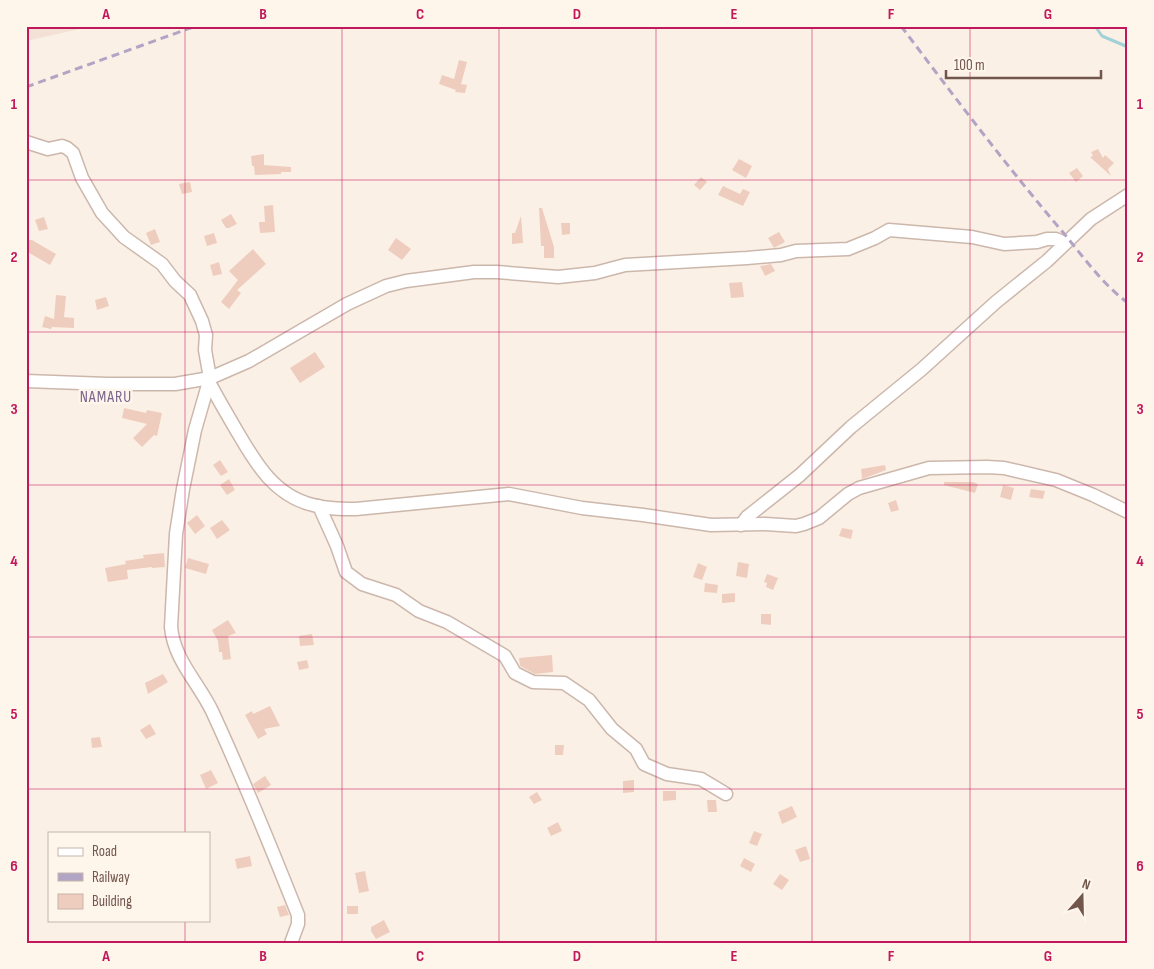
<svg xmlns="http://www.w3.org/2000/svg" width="1154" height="969" viewBox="0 0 1154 969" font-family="'Sofia Sans Condensed',sans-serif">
<rect width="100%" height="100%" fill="#fbf0e5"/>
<path fill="#f2e1d4" d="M26 26H93L26 41Z"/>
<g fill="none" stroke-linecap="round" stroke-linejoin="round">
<path stroke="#a2d2d5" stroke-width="3" d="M1095 26 1102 36 1128 47"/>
</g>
<g fill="#efcdbe">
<path d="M459 60 467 62 461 84 467 85 465 93 455 92 456 90 439 84 442 75 454 79Z"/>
<path d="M1098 149 1103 158 1105 155 1114 163 1108 169 1111 176 1090 157 1093 156 1091 152Z"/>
<path d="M264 154V165L291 167V172H281V174L255 175 254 166H252L251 156Z"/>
<path d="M739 159 752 166 746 178 732 170Z"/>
<path d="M1077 168 1083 176 1076 182 1069 173Z"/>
<path d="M701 177 707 182 700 190 694 185Z"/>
<path d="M190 182 192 192 182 194 179 184Z"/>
<path d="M723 186 740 194 743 189 750 192 743 206 718 195Z"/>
<path d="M273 205 275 232 260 233 259 222H265L264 206Z"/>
<path d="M539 208H542L554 247V258H544V246H541Z"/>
<path d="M231 214 237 224 229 228H226L221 220Z"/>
<path d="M521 216 523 243 512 244V233H515Z"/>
<path d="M44 217 48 229 39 231 35 220Z"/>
<path d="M561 223H570V234L562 235Z"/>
<path d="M155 229 160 242 151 245 146 233Z"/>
<path d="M779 232 785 242 774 248 768 238Z"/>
<path d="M214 233 217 243 207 246 204 236Z"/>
<path d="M396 238 411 249 402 260 388 250Z"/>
<path d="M28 240H32L56 254 50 265 26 251Z"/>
<path d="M253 249 266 264 237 290 241 293 229 309 221 302 238 280 229 271Z"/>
<path d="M219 262 222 274 213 276 210 265Z"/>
<path d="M771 264 775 271 765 276 760 266Z"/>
<path d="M742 282 744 297 731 298 729 283Z"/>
<path d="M56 295 66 296 64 317 74 318V328L52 327 51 329 42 327 45 316 54 319Z"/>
<path d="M106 297 109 306 97 310 95 300Z"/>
<path d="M315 352 325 367 300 383 290 368Z"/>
<path d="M124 408 146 413 147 410 162 413 157 436 154 435 142 447 133 438 147 424 122 418Z"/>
<path d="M220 460 228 472 221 476 213 465Z"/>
<path d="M885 465 886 470 862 479 861 469Z"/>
<path d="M229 479 235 490 227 495 220 485Z"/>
<path d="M944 482H973L978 484 975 493 944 485Z"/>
<path d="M1003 485 1014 488 1011 500 1000 497Z"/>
<path d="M1031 489 1045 491 1043 499 1029 497Z"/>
<path d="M896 500 899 510 891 512 888 503Z"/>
<path d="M197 515 205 526 195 534 187 523Z"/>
<path d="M222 520 230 530 217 539 210 528Z"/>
<path d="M842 528 853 530 851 539 839 536Z"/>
<path d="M164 553 165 567 152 568V567L127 570 128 579 108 582 105 568 126 564 125 561 144 558 143 555Z"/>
<path d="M188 558 209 564 206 574 185 568Z"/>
<path d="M738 562 749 564 747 578 736 576Z"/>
<path d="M698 563 707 567 702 580 693 577Z"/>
<path d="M767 574 778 578 773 590 766 587 767 583 764 582Z"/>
<path d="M705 583 718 585 717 593 704 592Z"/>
<path d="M735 593V602L722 603V594Z"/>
<path d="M761 614H771V625L761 624Z"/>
<path d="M228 620 236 633 228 636 231 659 223 660 222 652H219L218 641 212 630Z"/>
<path d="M312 634 314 645 300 646 299 636Z"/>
<path d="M552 655 553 672 535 674 520 666 519 658Z"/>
<path d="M307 660 309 668 299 670 297 662Z"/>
<path d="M163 674 168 682 148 694 145 683Z"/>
<path d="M270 706 280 726 264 729 267 734 258 739 245 715 252 711 253 714Z"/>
<path d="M150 724 156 734 146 739 140 730Z"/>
<path d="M100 737 102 747 92 748 91 738Z"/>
<path d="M555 745H564L563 755H555Z"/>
<path d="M211 770 218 783 206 789 200 775Z"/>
<path d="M265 776 271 785 258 793 253 784Z"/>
<path d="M634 780V792L623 793V781Z"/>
<path d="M663 791H676V800L663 801Z"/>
<path d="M537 792 542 800 534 804 529 797Z"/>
<path d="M707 800H716L717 812H708Z"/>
<path d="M792 806 797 817 782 824 778 812Z"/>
<path d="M558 822 562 831 551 836 547 828Z"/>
<path d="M754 831 762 834 757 846 749 843Z"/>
<path d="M806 846 810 859 800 862 795 850Z"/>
<path d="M250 856 252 866 237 869 235 859Z"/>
<path d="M744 858 755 864 751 872 740 866Z"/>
<path d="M365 871 369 891 359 893 355 873Z"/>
<path d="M780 874 789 880 782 890 773 884Z"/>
<path d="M285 905 289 915 280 917 277 907Z"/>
<rect x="347" y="906" width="11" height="8"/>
<path d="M384 920 390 932 376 939 371 931V927Z"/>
</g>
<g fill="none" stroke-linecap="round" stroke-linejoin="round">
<defs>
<g id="street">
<path d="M26 142 48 149 62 146 67 148 73 153 82 178 102 213 124 237 162 264 175 281 190 295 202 321 206 335 205 350 210 378 195 430 183 489 176 534 171 627C174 660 198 682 212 711 243 778 271 847 298 915V924L291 943"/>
<path d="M26 381 107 384H175L210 378 249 361 347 304 386 286 406 281 474 272H497L558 277 595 273 625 265 747 258 781 255 796 251 848 249 875 238 889 230 972 237 1004 244 1037 242 1047 239H1056L1065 243"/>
<path d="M209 382C218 399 228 416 238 433 256 464 275 496 313 505 327 509 341 509 356 509L509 494 582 508 643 515 711 525 765 524 796 526 804 524 819 518 848 494 859 488 929 468 987 467 1004 468 1056 480 1093 495 1128 512"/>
<path d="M319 506 337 546 346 572 362 584 396 595 419 611 447 622 505 656 515 673 533 682 564 683 589 700 612 729 636 749 644 764 667 774 701 779 726 794"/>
<path d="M741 525 747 517 800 475 851 427 922 369 996 302 1047 261 1091 219 1128 195"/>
</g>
</defs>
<use href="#street" stroke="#ccb7ac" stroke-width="15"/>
<use href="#street" stroke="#fff" stroke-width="12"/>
<g stroke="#b2a4c4" stroke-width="3" stroke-dasharray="8 5" stroke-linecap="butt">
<path d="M901 26C953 95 1005 164 1061 230 1082 255 1101 283 1128 303"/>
<path d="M26 87 196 26"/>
</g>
</g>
<path fill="none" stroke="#c2185b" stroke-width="1" stroke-opacity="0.55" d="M185 26V833M342 26V943M499 26V943M656 26V943M812 26V943M970 26V943M26 180H1128M26 332H1128M26 485H1128M26 637H1128M26 789H1128M185 920V943"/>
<g text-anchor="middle" stroke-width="5" stroke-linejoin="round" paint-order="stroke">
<g font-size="16" letter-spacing="1" fill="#7b648e" stroke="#fef5eb">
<text x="106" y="402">NAMARU</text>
</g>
</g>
<rect width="1154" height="969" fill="none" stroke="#fef5eb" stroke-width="55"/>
<rect x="48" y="832" width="162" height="90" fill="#fef5eb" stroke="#c6b5ab"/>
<rect x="58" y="848" width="25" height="8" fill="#ffffff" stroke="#c6b5ab"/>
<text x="92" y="856" font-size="15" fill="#72564c">Road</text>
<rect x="58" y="873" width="25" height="8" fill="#b2a4c4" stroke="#c6b5ab"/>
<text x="92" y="882" font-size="15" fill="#72564c">Railway</text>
<rect x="58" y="894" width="25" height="15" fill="#efcdbe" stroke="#c6b5ab"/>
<text x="92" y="906" font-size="15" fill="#72564c">Building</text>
<g transform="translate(1082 896) rotate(20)" stroke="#fef5eb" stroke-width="4" paint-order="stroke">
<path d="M0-4L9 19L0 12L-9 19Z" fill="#72564c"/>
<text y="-8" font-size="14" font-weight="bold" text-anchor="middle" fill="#72564c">N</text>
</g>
<path d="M946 70v8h155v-8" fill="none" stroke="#72564c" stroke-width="2.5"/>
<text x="954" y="70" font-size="15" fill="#72564c" stroke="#fef5eb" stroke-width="4" paint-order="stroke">100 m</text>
<rect x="28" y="28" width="1098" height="914" fill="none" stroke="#c2185b" stroke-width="2"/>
<g font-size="16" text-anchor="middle" font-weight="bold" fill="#c2185b">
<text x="106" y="19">A</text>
<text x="263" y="19">B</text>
<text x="420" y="19">C</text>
<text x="577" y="19">D</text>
<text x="734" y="19">E</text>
<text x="891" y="19">F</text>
<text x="1048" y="19">G</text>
<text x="14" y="109">1</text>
<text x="1140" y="109">1</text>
<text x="14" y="262">2</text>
<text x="1140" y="262">2</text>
<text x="14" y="414">3</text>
<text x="1140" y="414">3</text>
<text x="14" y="566">4</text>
<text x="1140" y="566">4</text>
<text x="14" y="719">5</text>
<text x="1140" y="719">5</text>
<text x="14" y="871">6</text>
<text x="1140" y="871">6</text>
<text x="106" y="961">A</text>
<text x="263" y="961">B</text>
<text x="420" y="961">C</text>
<text x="577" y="961">D</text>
<text x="734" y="961">E</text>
<text x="891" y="961">F</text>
<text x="1048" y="961">G</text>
</g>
</svg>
